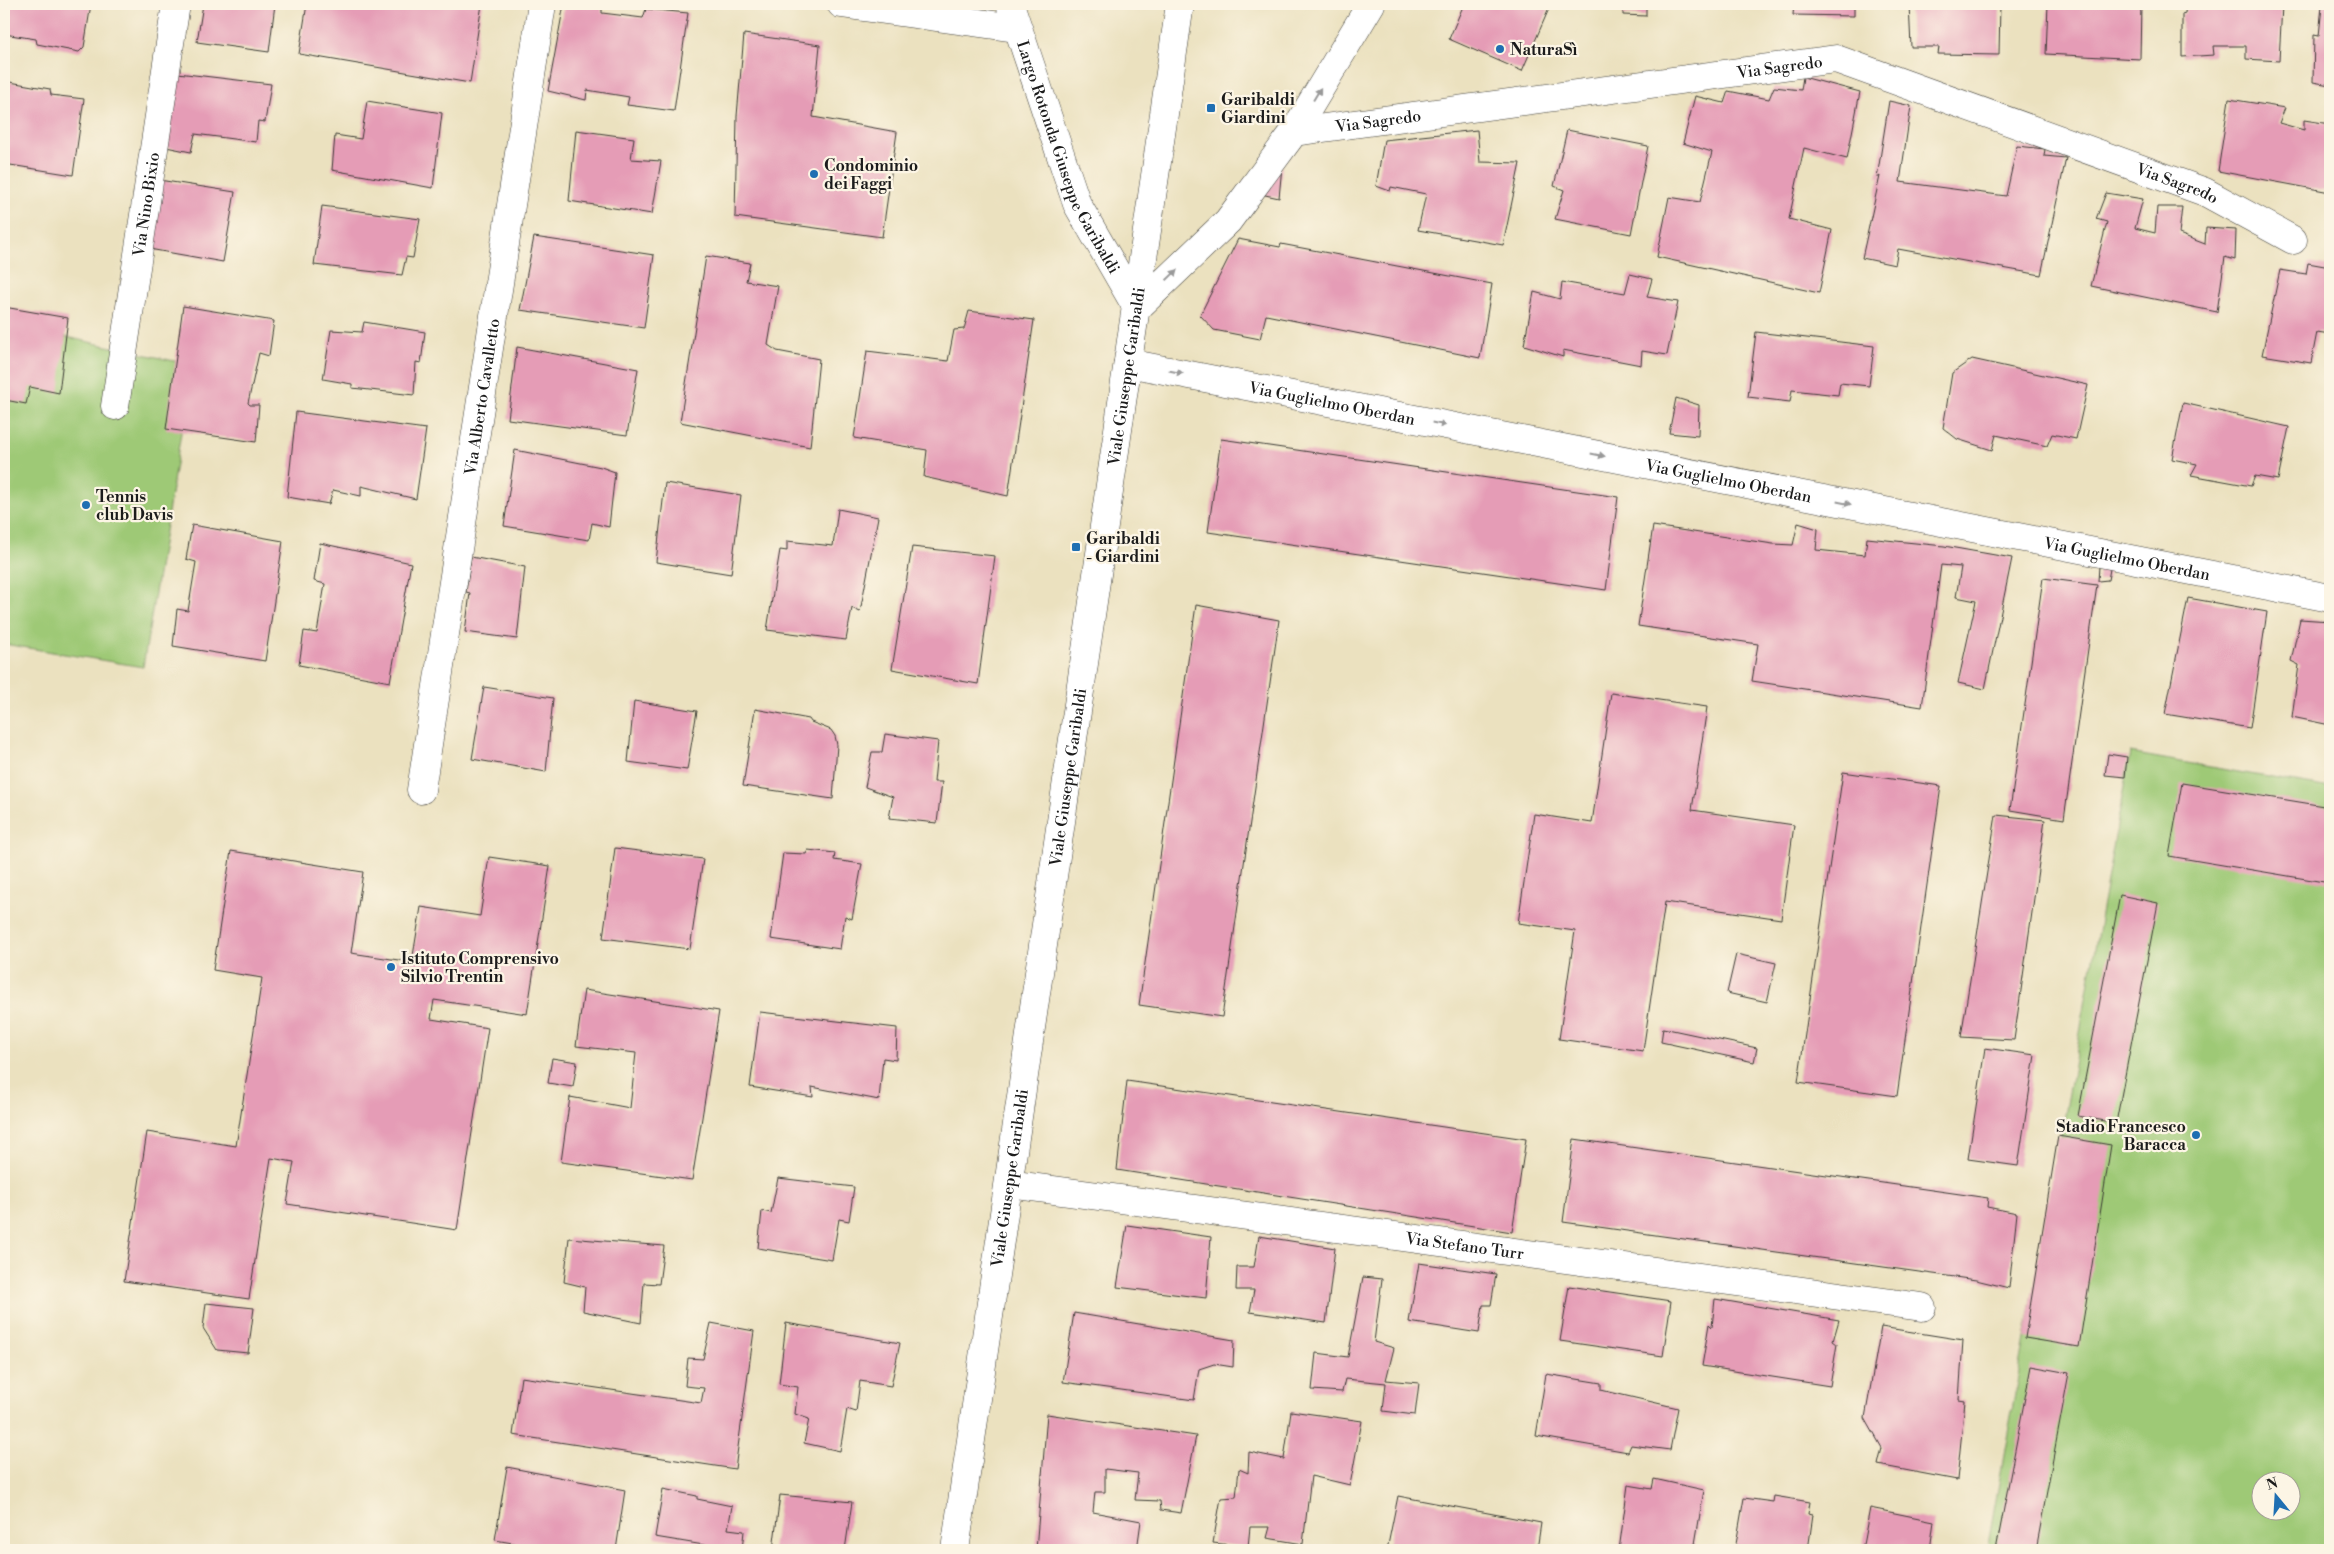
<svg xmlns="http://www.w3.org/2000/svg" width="2334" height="1554" viewBox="0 0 2334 1554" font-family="'Libre Bodoni',serif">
<rect width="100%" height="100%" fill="#fcf5e5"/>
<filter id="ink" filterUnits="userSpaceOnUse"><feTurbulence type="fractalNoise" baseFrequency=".02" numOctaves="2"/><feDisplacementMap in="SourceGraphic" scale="10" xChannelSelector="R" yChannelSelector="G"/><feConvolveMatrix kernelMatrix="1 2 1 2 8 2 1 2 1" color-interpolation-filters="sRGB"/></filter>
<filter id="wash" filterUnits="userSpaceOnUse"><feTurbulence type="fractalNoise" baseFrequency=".0096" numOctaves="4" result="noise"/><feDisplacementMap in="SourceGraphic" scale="20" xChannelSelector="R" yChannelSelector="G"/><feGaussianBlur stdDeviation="1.12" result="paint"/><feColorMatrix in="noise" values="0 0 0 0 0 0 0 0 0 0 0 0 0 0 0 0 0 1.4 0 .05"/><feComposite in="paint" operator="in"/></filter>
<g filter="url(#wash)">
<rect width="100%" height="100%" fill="#ebe1bf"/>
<g fill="#9ec976" stroke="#5d7249" fill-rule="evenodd">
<path d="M4 323 192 365 143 667 4 644Z"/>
<path d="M2130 753 2330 788V1550H1987ZM2262 1482H2292V1512H2262Z"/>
</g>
<g id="blocks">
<g fill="#e59cb6">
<path d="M4 4H91L84 47 79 52 37 44 36 39 4 34Z"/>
<path d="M203 4H275L269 52 197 42Z"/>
<path d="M307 4H482L470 83 299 54Z"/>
<path d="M564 4H602V13L643 18 646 9 688 13 674 111 627 105 629 97 587 90 586 100 548 91Z"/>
<path d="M1464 4H1551L1522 71 1449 39Z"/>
<path d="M1623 4H1646V16L1623 15Z"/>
<path d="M1794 4H1854V16L1793 15Z"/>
<path d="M1909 4H2000L1999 55 1938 54 1939 47H1911Z"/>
<path d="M2048 4H2141L2140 59 2046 54Z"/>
<path d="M2186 4 2282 5 2279 61 2246 59V46H2213L2214 55 2182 57V14L2185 13Z"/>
<path d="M2326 4H2330V85L2313 82 2314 35 2319 36 2322 6Z"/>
<path d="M744 34 820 45 813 117 897 132 882 237 735 217 737 116Z"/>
<path d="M169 72 271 84 265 122 258 121 256 142 195 134 191 152 156 145Z"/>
<path d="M1803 77 1860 92 1847 159 1804 148 1789 219 1832 230 1819 293 1657 257 1669 197 1700 202 1712 152 1683 143 1695 96 1724 103 1728 91 1769 99 1774 87 1801 90Z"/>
<path d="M4 81 50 89 51 95 84 99 73 175 4 164Z"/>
<path d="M2229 99 2285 108 2279 123 2304 130V120L2330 124V192L2218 171Z"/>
<path d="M367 101 442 113 433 188 332 170 335 135 361 139Z"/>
<path d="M1889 101 1911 106 1900 182 2006 196 2017 146 2045 149 2044 156 2066 158 2041 275 1898 249 1895 265 1862 258 1880 176 1877 178Z"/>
<path d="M576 130 634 138 631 159 661 161 652 214 569 201Z"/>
<path d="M1477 130 1480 162 1520 163 1503 245 1418 230 1426 194 1391 187 1390 191 1376 186 1384 140Z"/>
<path d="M1567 130 1648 146 1631 234 1555 219 1564 190 1554 186Z"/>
<path d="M1282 166 1279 198 1256 193Z"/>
<path d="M159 180 235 192 223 262 149 249Z"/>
<path d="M2106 193 2143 199 2135 228 2155 233 2157 207H2182L2179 234 2205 244 2206 228 2236 230 2235 260 2225 257 2217 312 2091 286 2107 222 2096 219Z"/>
<path d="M322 206 420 219 413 258 406 257 402 275 314 265Z"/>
<path d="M534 237 654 255 644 328 520 310Z"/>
<path d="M1238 239 1280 247 1281 244 1492 284 1480 358 1266 315 1260 339 1214 330 1200 315Z"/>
<path d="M706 256 750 263 746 281 778 286 768 345 777 351 819 359 810 447 680 422Z"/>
<path d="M2308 263 2330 267V334L2317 332 2311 363 2262 355 2280 270 2306 274Z"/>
<path d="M1630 274 1652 279 1647 297 1678 302 1667 355 1642 351 1641 365 1563 350V357L1524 345 1534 292 1560 299 1562 282 1625 293Z"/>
<path d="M183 306 274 321 269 356 259 353 248 403 250 405H259L256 442 166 429Z"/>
<path d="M4 307 68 318 59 393 30 387 26 404 5 400 9 382H4Z"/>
<path d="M969 311 1034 320 1008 496 924 477 927 450 854 438 867 351 948 361 954 330 964 329Z"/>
<path d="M364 322 425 332 421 363 416 362 414 395 352 388V384L323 379 331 330 362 332Z"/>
<path d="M1756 332 1874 346 1869 386 1840 383 1838 395 1792 390 1790 402 1748 397Z"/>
<path d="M517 347 638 369 627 435 508 419Z"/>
<path d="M1972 359 2088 385 2076 439 2052 434 2047 446 1996 435 1992 450 1957 439 1943 428 1952 373Z"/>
<path d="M1676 398 1699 405 1698 436 1669 433Z"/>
<path d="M2183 403 2289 427 2278 480 2255 476 2251 486 2191 475 2197 464 2172 459Z"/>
<path d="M296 412 426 429 416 499 361 486V496L333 490 329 504 287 497Z"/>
<path d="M1221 439 1618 497 1606 590 1208 532Z"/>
<path d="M515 450 601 467 615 472 609 527 592 523 589 540 504 526Z"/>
<path d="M665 483 741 495 731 574 656 562Z"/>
<path d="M838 509 878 517 860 612 852 608 846 640 767 630 780 550 787 551V541L833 546Z"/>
<path d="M1798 523 1818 529 1816 550 1865 555 1867 538 1944 546 2012 558 1985 689 1958 683 1976 601 1956 597 1961 567 1941 565 1922 707 1752 681 1758 644 1638 626 1653 526 1773 544 1793 545Z"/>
<path d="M192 525 283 541 265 661 173 646 177 609 188 611 196 562 186 559Z"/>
<path d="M320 543 411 563 390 682 299 665 304 631 317 633 325 584 314 581Z"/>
<path d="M912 547 995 556 978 684 892 669Z"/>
<path d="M471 557 525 567 517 639 465 632 470 593 466 592Z"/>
<path d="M2099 566 2110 569 2108 580 2098 581Z"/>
<path d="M2043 578 2097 585 2064 819 2010 810Z"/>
<path d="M2188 598 2267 612 2250 728 2165 714Z"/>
<path d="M1196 605 1279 620 1222 1017 1139 1005Z"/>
<path d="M2300 619 2330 621 2328 632 2330 633V725L2292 717 2299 665 2291 661Z"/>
<path d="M484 687 553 698 546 772 472 759Z"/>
<path d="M1611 693 1707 707 1692 810 1794 825 1781 919 1665 902 1643 1051 1559 1039 1575 931 1518 923 1534 814 1592 823Z"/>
<path d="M634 701 697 711 687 770 628 762Z"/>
<path d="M755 709 809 719 811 722 831 730 835 736 837 745 833 799 743 786Z"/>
<path d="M885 734 938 741 934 782H942L937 823 889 818 893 797 865 787 872 752H882Z"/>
<path d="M2108 754 2127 757 2125 777 2105 775Z"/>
<path d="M1843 772 1941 786 1897 1096 1798 1082Z"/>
<path d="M2182 783 2330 807V883L2169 856Z"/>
<path d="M1996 815 2045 820 2014 1040 1961 1037Z"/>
<path d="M615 848 703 859 690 949 603 938Z"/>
<path d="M808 850 835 853 834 860 862 864 852 919 845 916 840 949 771 939 783 853 806 854Z"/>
<path d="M231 851 363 872 351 953 412 962 421 907 480 916 489 857 550 866 527 1014 434 1000 431 1019 488 1028 457 1230 287 1204 294 1162 271 1158 249 1299 124 1281 147 1132 236 1146 262 978 213 970Z"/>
<path d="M2120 895 2158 903 2116 1123 2078 1116Z"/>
<path d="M1736 954 1776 963 1767 1002 1727 993Z"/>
<path d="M584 990 719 1011 692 1180 561 1162 570 1097 630 1108 636 1053 576 1046Z"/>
<path d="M760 1012 897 1028 896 1060 883 1058 879 1100 812 1087 813 1097 750 1087Z"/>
<path d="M1663 1028 1757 1048 1754 1062 1661 1042Z"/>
<path d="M1985 1048 2035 1055 2018 1166 1968 1159Z"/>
<path d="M552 1058 577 1062 573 1087 548 1083Z"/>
<path d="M1127 1081 1526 1139 1512 1232 1117 1170Z"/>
<path d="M2058 1136 2111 1145 2079 1347 2025 1338Z"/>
<path d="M1574 1139 1988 1198 1987 1207 2017 1213 2009 1288 1976 1280 1563 1222Z"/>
<path d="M778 1178 854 1187 849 1221 839 1219 832 1260 758 1248 762 1211 771 1213Z"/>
<path d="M1127 1225 1211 1237 1206 1298 1117 1287Z"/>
<path d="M1259 1236 1335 1248 1326 1323 1250 1312 1254 1290H1236L1237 1267H1254Z"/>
<path d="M569 1238 664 1246 659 1284 644 1283 641 1323 583 1311 585 1287 564 1282Z"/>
<path d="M1419 1263 1496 1274 1491 1305H1483L1479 1333 1409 1322Z"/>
<path d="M1363 1277 1382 1279 1374 1342 1394 1348 1386 1380 1419 1383 1415 1415 1383 1411 1386 1383 1345 1379 1342 1392 1312 1390 1316 1353 1348 1357Z"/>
<path d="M1569 1286 1671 1301 1663 1356 1560 1341Z"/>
<path d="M1715 1299 1839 1320 1833 1341 1837 1344 1830 1386 1702 1366 1709 1324 1712 1327Z"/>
<path d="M206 1303 254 1308 248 1353 217 1350 203 1328Z"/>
<path d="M1074 1313 1234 1340 1233 1367 1214 1364 1199 1369 1194 1400 1063 1382Z"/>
<path d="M711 1323 754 1331 735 1469 513 1435 521 1377 701 1403 704 1388 685 1386 688 1358 703 1359Z"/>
<path d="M786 1323 900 1343 891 1386 860 1381 856 1412 847 1409 840 1451 804 1443 809 1419 795 1414 798 1387 779 1384Z"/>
<path d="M1881 1327 1963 1340 1959 1400 1965 1401 1957 1480 1878 1465 1882 1448 1865 1418Z"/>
<path d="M2031 1366 2069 1373 2036 1550H1996Z"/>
<path d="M1546 1374 1601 1383V1390L1678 1408 1670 1450 1631 1445 1628 1452 1536 1436Z"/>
<path d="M1291 1411 1362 1421 1350 1485 1311 1476 1303 1544 1267 1538 1270 1527H1250L1248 1547 1213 1543 1221 1498 1236 1497 1239 1469 1248 1473 1249 1452 1284 1459Z"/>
<path d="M1047 1414 1196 1436 1181 1513 1161 1510 1160 1501 1135 1500 1138 1473 1105 1469V1492H1095L1093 1512 1141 1521 1137 1550H1036Z"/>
<path d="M507 1467 625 1490 616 1550H553L495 1540Z"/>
<path d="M1654 1479 1704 1490 1694 1550H1619L1628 1485 1652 1489Z"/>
<path d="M663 1489 697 1496V1499L732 1506 728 1529 744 1531 742 1550H715L716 1547 655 1537Z"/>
<path d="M780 1495 852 1502 845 1550H773Z"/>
<path d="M1398 1496 1541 1523 1537 1550H1387Z"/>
<path d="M1774 1496 1810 1502 1808 1514 1813 1515 1808 1550H1735L1744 1498 1773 1502Z"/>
<path d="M1870 1508 1934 1521 1930 1550H1862Z"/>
</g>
</g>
</g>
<g filter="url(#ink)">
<use href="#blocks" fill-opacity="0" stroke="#3b3a34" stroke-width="1"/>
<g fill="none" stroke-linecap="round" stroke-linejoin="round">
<defs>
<g id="minor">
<path d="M841 4 1016 28"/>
<path id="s1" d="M1010 4 1077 204 1137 308 1228 221 1294 132 1371 4"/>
<path id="s2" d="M1294 132 1836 59 2205 192 2293 240"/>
<path id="s3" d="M1128 363 2330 598"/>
<path id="s4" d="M115 406 176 4"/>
<path id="s5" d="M421 790 542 4"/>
<path id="s6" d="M1009 1184 1922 1307"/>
<path id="s7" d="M955 1550 1180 4"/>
</g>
</defs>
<use href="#minor" stroke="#3b3a34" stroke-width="29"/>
<use href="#minor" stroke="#fff" stroke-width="28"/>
</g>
<defs><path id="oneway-solid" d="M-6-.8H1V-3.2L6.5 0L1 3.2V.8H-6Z" transform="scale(1.25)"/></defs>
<g fill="#999">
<use href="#oneway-solid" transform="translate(1317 94) rotate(-59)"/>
<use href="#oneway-solid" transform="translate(1172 275) rotate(-44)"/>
<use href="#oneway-solid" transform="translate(1176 372) rotate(11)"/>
<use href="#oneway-solid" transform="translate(1439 424) rotate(11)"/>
<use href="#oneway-solid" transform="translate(1598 455) rotate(11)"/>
<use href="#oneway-solid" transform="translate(1844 503) rotate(11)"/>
</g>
</g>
<g fill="#1f6fb2" stroke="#fcf5e5" stroke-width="2">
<circle cx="1500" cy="49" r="5"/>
<rect x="1206" y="103" width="10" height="10" rx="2.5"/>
<circle cx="814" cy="174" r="5"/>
<circle cx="86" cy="505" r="5"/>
<rect x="1071" y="542" width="10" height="10" rx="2.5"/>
<circle cx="391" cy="967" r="5"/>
<circle cx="2196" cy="1135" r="5"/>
</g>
<g text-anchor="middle" stroke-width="4.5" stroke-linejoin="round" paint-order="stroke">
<g font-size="16" font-weight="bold" fill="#1c1c1c" stroke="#fcf5e5" text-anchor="start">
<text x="1510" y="55">NaturaSì</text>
<text x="1221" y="105">Garibaldi<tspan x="1221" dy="18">Giardini</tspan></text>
<text x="824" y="171">Condominio<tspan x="824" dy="18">dei Faggi</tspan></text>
<text x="96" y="502">Tennis<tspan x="96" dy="18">club Davis</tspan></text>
<text x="1086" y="544">Garibaldi<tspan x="1086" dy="18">- Giardini</tspan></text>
<text x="401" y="964">Istituto Comprensivo<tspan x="401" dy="18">Silvio Trentin</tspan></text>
<text x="2186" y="1132" text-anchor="end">Stadio Francesco<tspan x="2186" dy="18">Baracca</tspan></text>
</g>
<g font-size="16" fill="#1c1c1c" stroke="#fcf5e5">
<text dy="6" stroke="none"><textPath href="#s2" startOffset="490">Via Sagredo</textPath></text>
<text dy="6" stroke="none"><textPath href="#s2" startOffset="85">Via Sagredo</textPath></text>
<text dy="6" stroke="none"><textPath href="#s1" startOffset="164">Largo Rotonda Giuseppe Garibaldi</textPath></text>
<text dy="6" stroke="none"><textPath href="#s2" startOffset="910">Via Sagredo</textPath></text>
<text dy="6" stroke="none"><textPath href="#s4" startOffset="204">Via Nino Bixio</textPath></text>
<text dy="6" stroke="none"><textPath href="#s7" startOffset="1186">Viale Giuseppe Garibaldi</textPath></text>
<text dy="6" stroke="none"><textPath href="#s5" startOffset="398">Via Alberto Cavalletto</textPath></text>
<text dy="6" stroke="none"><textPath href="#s3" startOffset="208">Via Guglielmo Oberdan</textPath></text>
<text dy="6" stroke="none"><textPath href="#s3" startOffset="612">Via Guglielmo Oberdan</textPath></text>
<text dy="6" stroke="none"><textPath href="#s3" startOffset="1018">Via Guglielmo Oberdan</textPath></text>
<text dy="6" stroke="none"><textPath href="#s7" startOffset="781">Viale Giuseppe Garibaldi</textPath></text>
<text dy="6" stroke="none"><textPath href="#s7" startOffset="376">Viale Giuseppe Garibaldi</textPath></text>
<text dy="6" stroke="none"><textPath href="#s6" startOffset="460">Via Stefano Turr</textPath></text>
</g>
</g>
<rect width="2334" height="1554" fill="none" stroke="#fcf5e5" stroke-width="20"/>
<g transform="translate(2276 1496) rotate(342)"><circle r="24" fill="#fcf5e5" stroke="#a29e95"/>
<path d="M0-4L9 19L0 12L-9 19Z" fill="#1f6fb2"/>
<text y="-8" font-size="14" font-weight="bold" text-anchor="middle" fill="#1c1c1c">N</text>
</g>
</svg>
